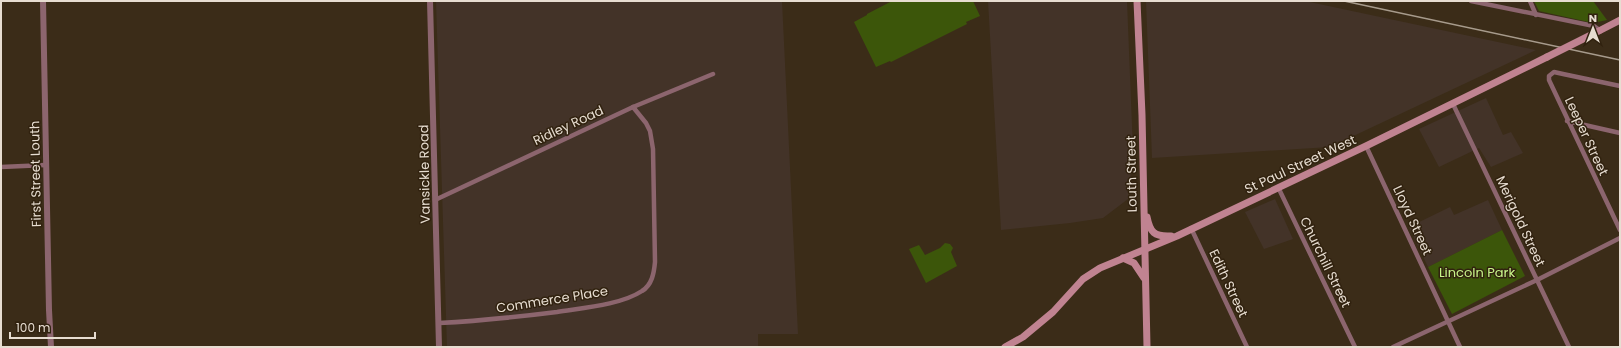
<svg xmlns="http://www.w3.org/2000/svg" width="1621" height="348" viewBox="0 0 1621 348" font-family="Poppins,sans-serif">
<rect width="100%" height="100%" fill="#3b2c18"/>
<g fill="#433328">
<path d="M436 1H782L798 334H758V347H447Z"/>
<path d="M988 1H1127L1133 151 1128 199 1103 218 1070 223 1001 230Z"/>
<path d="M1146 1H1305L1536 50 1330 147 1152 158Z"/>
<path d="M1486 98 1503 135 1511 132 1523 153 1491 167 1479 148 1439 167 1419 129Z"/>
<path d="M1275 199 1293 239 1264 249 1245 212Z"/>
<path d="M1488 200 1502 230 1428 267 1409 227 1450 207 1454 215Z"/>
</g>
<g fill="#3c560a">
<path d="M892 1H973L980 16 966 22 967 24 891 62 890 61 876 67 854 22 867 15V14Z"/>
<path d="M1534 1H1593L1607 20 1593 23 1539 11Z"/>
<path d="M1502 230 1525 276 1452 314 1428 267Z"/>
<path d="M945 243 950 244 953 248 951 252 957 266 926 283 909 249 919 245 925 255 940 248Z"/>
</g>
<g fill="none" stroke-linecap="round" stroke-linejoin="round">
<g stroke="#8c656e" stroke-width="4.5">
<path d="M1471 1 1594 26 1601 31"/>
<path d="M1530 1 1536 15"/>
<path d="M1620 86 1563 74 1554 72 1549 76V80L1620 230"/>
<path d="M1453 104 1569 347"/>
<path d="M1567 121 1620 133"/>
<path d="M1366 146 1460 347"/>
<path d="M1 167 46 165"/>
<path d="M1278 187 1355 347"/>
<path d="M435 200 633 107 713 74"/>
<path d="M1191 228 1247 347"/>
<path d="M439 323C478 321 517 317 557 312 581 308 621 305 642 291 652 285 654 273 655 262L653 149 650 131 646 123 633 107"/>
<path d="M1393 347 1537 280 1620 238"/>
</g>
<g stroke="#8c656e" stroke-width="6">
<path d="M43 1 49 310 51 347"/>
<path d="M430 1 439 347"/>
</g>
<g stroke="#c08391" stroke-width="7">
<path d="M1137 1 1142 115 1147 347"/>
<path d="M1595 33 1620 20"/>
<path d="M1147 217C1150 232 1154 237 1171 236"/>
<path d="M1123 258 1134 263 1144 278"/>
<path d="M1005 347 1023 337 1053 312 1083 279 1100 268 1177 236 1366 146 1547 57"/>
</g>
<path stroke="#a79b8c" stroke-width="1.5" d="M1344 1 1620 60"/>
<path stroke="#c08391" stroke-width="7" d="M1547 57 1595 33"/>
</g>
<g text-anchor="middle" stroke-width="3" stroke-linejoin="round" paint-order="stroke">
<g font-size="13" fill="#e7ddd1" stroke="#31220f">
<text transform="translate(568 125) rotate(-25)" y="5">Ridley Road</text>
<text transform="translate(1587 136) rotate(65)" y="5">Leeper Street</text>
<text transform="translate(1300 164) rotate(-25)" y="5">St Paul Street West</text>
<text transform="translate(35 174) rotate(-91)" y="5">First Street Louth</text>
<text transform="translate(424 174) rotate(-91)" y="5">Vansickle Road</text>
<text transform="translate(1131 174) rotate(-91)" y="5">Louth Street</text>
<text transform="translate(1413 220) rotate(65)" y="5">Lloyd Street</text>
<text transform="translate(1521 221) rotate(65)" y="5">Merigold Street</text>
<text transform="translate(1326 262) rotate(64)" y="5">Churchill Street</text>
<text transform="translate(1229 283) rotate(65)" y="5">Edith Street</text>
<text transform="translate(552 299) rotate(-9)" y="5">Commerce Place</text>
</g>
<g font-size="13" fill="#c8f58a" stroke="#31220f">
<text x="1477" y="277">Lincoln Park</text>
</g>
</g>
<rect width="1621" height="348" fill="none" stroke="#e7ddd1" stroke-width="4"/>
<g transform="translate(1593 28)" stroke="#31220f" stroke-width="3" paint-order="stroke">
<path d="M0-3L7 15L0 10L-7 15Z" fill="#e7ddd1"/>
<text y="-6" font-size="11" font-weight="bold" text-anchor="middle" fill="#e7ddd1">N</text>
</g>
<path d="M10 332v6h85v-6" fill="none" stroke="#e7ddd1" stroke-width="2"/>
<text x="16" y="332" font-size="12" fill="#e7ddd1" stroke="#31220f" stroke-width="3" paint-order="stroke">100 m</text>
</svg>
